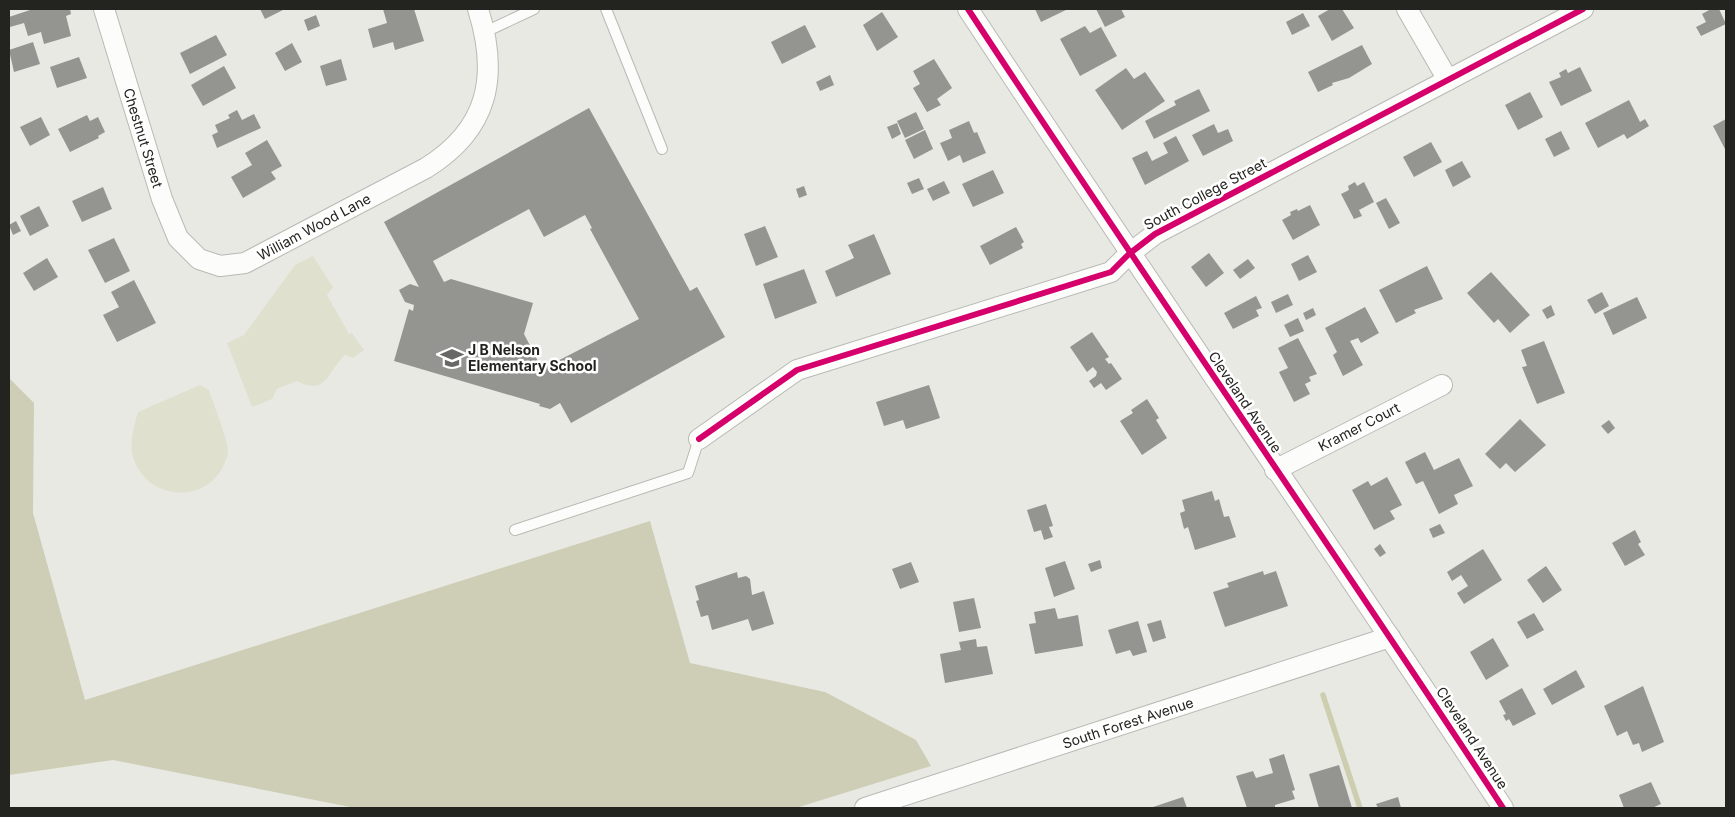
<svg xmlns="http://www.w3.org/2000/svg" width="1735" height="817" viewBox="0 0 1735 817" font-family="Inter,sans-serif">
<rect width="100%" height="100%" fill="#e9e9e4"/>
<g fill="#e0e0cf">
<path d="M313 256 333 287 327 295 349 334 352 333 364 350 353 358 345 355C328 370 327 397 297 381L277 389 272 399 252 407 227 343 244 335 295 265Z"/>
<path d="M200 385 209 390C213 403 228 440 228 451 228 455 226 459 225 462 208 506 146 501 133 457 129 442 134 426 138 412Z"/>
</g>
<path fill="#ceceb6" d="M9 378 34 403 33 513 85 700 650 521 690 663 825 692 916 740 931 766 796 808H355L113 760 9 775Z"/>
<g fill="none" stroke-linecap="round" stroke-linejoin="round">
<path stroke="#cdcdb0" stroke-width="5.5" d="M1323 695 1360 808"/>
</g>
<g fill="#949490" fill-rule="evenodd">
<path d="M33 9H70L71 14 66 16 71 36 44 44 41 32 28 36 24 23 10 27 9 17Z"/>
<path d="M260 9H285L265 19Z"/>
<path d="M383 9H414L424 41 395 50 393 42 373 48 368 29 387 23Z"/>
<path d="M1035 9H1068L1041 22Z"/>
<path d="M1096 9H1121L1125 17 1105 27Z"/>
<path d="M1330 9H1342L1354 28 1332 41 1318 16Z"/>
<path d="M1711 9H1719L1726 24 1701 36 1696 27 1706 22 1702 14Z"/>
<path d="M882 12 898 37 877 51 863 25Z"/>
<path d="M1303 13 1310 26 1292 35 1286 22Z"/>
<path d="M316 15 320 26 308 31 304 20Z"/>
<path d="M805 25 816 47 782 64 771 42Z"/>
<path d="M1085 26 1090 33 1101 27 1117 56 1080 76 1060 39Z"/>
<path d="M216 35 227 55 190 74 180 53Z"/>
<path d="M33 42 40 64 14 72 9 50Z"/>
<path d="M292 43 302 62 285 71 275 53Z"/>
<path d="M1362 45 1372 64 1349 78 1332 83 1333 85 1318 92 1308 72Z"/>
<path d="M79 57 87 78 57 88 50 67Z"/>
<path d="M341 59 347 80 326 86 320 66Z"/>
<path d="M934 59 952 88 937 99 941 105 927 112 913 88 920 84 913 71Z"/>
<path d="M224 66 236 88 203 106 191 85Z"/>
<path d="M1580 67 1592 91 1561 106 1549 82 1561 77 1559 73 1566 69 1568 73Z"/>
<path d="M1126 68 1134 79 1145 72 1165 101 1122 130 1095 90Z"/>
<path d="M830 75 834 85 820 91 816 82Z"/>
<path d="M1199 89 1210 111 1154 139 1145 121 1176 105 1174 101Z"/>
<path d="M1530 92 1543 117 1518 130 1505 105Z"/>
<path d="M1629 100 1640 122 1645 119 1649 126 1627 139 1624 134 1598 148 1585 123Z"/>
<path d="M589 108 690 291 697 287 725 337 571 423 560 403 550 409 539 406 540 404 394 361 409 309 413 311 414 305 405 302 399 290 410 284 419 287 384 222ZM529 209 544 237 585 215 592 228 590 229 639 319 542 369 524 334 533 303 451 279 444 282 433 261Z"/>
<path d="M237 110 242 120 254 114 261 128 217 148 212 135 218 132 215 125 230 118 228 115Z"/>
<path d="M916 112 924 129 905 138 897 121Z"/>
<path d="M87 115 90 121 98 117 105 132 98 136 99 138 70 152 58 129Z"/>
<path d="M41 117 50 135 30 146 20 127Z"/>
<path d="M1726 119V151L1713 126Z"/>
<path d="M969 121 974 133 977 132 986 153 963 163 960 155 948 161 940 143 952 138 949 130Z"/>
<path d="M897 123 901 134 892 139 887 127Z"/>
<path d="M1214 124 1218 133 1228 129 1233 141 1203 156 1192 135Z"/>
<path d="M925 130 933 149 914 159 905 140Z"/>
<path d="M1561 131 1570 149 1554 157 1545 139Z"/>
<path d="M1176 136 1189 161 1145 185 1132 158 1147 151 1152 161 1168 153 1163 143Z"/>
<path d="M267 140 282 166 271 172 276 179 243 198 231 177 252 165 245 153Z"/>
<path d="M1431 142 1442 162 1414 177 1403 157Z"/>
<path d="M1462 161 1471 177 1453 187 1445 170Z"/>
<path d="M993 170 1004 193 973 207 962 184Z"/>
<path d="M919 178 924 189 912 194 907 183Z"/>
<path d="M944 181 950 193 933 201 927 189Z"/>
<path d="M1355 182 1357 186 1364 182 1374 202 1359 210 1362 216 1354 219 1341 194 1349 190 1348 186Z"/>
<path d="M804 186 807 195 799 198 796 189Z"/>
<path d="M103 187 112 209 82 222 72 201Z"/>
<path d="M1386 198 1400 223 1389 229 1376 203Z"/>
<path d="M1310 205 1320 225 1293 240 1282 220 1291 215 1290 212 1297 209 1298 211Z"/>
<path d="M39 206 49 226 30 236 20 216Z"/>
<path d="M16 221 21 231 13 235 9 225Z"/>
<path d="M765 226 778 257 756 266 744 234Z"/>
<path d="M1016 227 1024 242 1021 244 1023 248 990 265 980 246Z"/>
<path d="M874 234 891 274 836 297 825 271 854 258 848 245Z"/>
<path d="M114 238 130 271 105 283 88 250Z"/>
<path d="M1209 253 1224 273 1206 287 1191 267Z"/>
<path d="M1308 255 1317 272 1299 281 1291 264Z"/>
<path d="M47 258 58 277 34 291 23 273Z"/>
<path d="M1248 259 1255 268 1240 279 1233 270Z"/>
<path d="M1427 266 1443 299 1414 310 1416 313 1396 323 1379 290Z"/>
<path d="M804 269 817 303 775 319 763 284Z"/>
<path d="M1491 272 1530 315 1510 333 1498 319 1494 323 1467 293Z"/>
<path d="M134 280 156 323 117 342 103 315 119 307 111 292Z"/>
<path d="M1602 292 1609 306 1595 314 1587 300Z"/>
<path d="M1288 294 1293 305 1276 313 1271 302Z"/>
<path d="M1256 296 1262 308 1256 310 1259 316 1233 329 1224 313Z"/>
<path d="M1637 297 1647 318 1613 335 1603 313Z"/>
<path d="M1551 305 1555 315 1547 319 1542 310Z"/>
<path d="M1365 307 1379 333 1361 343 1358 338 1350 341 1363 365 1343 376 1333 355 1337 352 1325 328Z"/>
<path d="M1313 308 1316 315 1306 320 1303 313Z"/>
<path d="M1298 318 1304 331 1290 337 1284 325Z"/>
<path d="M1092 332 1109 357 1105 359 1109 364 1111 363 1122 379 1106 390 1101 383 1094 388 1089 381 1096 376 1097 372 1093 367 1087 372 1070 347Z"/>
<path d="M1298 338 1317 374 1309 377 1311 381 1305 384 1310 394 1294 402 1279 372 1288 368 1278 348Z"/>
<path d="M1544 341 1565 393 1537 404 1522 367 1527 366 1521 350Z"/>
<path d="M929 385 940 418 906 429 903 420 884 426 876 402Z"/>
<path d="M1147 399 1159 418 1156 420 1167 438 1142 455 1120 421 1133 413 1131 410Z"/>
<path d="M1520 419 1546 445 1515 472 1506 463 1500 469 1485 454Z"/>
<path d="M1609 420 1615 428 1608 434 1601 426Z"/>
<path d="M1425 452 1434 470 1459 458 1473 486 1454 495 1458 504 1439 514 1423 481 1416 484 1405 462Z"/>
<path d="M1387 477 1402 505 1390 511 1395 519 1374 530 1352 490 1368 481 1371 486Z"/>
<path d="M1212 491 1215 501 1219 499 1224 517 1229 516 1236 537 1195 550 1188 527 1184 529 1180 513 1185 511 1182 500Z"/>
<path d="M1046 504 1053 526 1049 527 1053 537 1044 540 1041 530 1034 532 1027 510Z"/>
<path d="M1440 524 1445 533 1433 538 1429 529Z"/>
<path d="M1635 530 1641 542 1638 544 1645 555 1625 566 1612 543Z"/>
<path d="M1380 544 1386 553 1380 557 1374 549Z"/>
<path d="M1483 549 1502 580 1464 604 1457 593 1468 586 1461 575 1452 581 1447 572Z"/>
<path d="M1100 560 1102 568 1091 572 1088 564Z"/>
<path d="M1065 561 1075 589 1054 597 1045 568Z"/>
<path d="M911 562 919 582 900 589 892 569Z"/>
<path d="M1546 566 1562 590 1543 603 1527 580Z"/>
<path d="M1263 571 1264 575 1276 571 1288 606 1225 627 1213 592 1229 587 1227 583Z"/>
<path d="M737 572 738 578 746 576 750 579 752 595 764 591 774 624 752 631 748 619 712 630 708 615 701 617 696 601 699 600 695 586Z"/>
<path d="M974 598 981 628 959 632 953 602Z"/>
<path d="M1055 608 1058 619 1078 615 1083 646 1035 654 1029 624 1036 623 1034 612Z"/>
<path d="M1534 613 1544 630 1527 639 1517 622Z"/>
<path d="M1161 620 1166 638 1153 642 1147 624Z"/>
<path d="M1138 621 1147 652 1133 656 1130 650 1116 654 1108 630Z"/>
<path d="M1493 638 1509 666 1486 680 1470 652Z"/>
<path d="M976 639 977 647 987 646 993 674 945 683 940 654 961 650 959 642Z"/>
<path d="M1576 670 1585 687 1552 705 1543 689Z"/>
<path d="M1643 686 1664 742 1642 752 1639 743 1633 745 1627 731 1617 736 1604 706Z"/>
<path d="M1522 688 1536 714 1513 726 1509 719 1506 721 1503 715 1506 714 1499 701Z"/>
<path d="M1284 754 1295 790 1292 791 1295 799 1275 805V808H1247L1236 776 1253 771 1256 778 1273 773 1269 759Z"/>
<path d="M1339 765 1352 808H1319L1309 774Z"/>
<path d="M1651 782 1661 804 1652 808H1624L1619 795Z"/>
<path d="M1183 797 1187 808H1150Z"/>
<path d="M1398 797 1401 808H1378L1376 804Z"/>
</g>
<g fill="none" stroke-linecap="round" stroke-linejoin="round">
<defs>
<g id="service">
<path d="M606 9 662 149"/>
<path d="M485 32 534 9"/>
<path d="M515 530 688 473 699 439"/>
</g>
<g id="minor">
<path d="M104 9 162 199 178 238 199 259 220 266 245 263 426 168C489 129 499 76 478 9"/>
<path d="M968 9C1144 277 1327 540 1503 808"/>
<path d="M1407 9 1448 80"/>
<path d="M699 439 797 370 1111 272 1129 254 1155 234 1583 9"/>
<path d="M1275 470 1442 385"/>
<path d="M865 808 1390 637"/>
</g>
</defs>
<use href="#service" stroke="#b9b9b5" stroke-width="12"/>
<use href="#minor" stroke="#b9b9b5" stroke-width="22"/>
<use href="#service" stroke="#fcfcfb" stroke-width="10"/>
<use href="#minor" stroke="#fcfcfb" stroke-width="20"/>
<defs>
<g id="cycleway">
<path d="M968 9C1144 277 1327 540 1503 808"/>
<path d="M699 439 797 370 1111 272 1129 254 1155 234 1583 9"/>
</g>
</defs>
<use href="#cycleway" stroke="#fff" stroke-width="9"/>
<use href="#cycleway" stroke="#d6006c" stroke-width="6"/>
</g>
<defs>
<symbol id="school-bare" viewBox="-9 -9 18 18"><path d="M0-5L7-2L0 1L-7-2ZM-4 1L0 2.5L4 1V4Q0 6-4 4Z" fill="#686864" stroke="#fff" stroke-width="2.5" paint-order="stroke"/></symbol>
</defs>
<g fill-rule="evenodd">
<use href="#school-bare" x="436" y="342" width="32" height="32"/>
</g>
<g text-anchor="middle" stroke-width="5" stroke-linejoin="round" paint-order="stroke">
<g font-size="14" fill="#23231f" stroke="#fff">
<text transform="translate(143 138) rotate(73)" y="5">Chestnut Street</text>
<text transform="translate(1205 194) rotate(-28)" y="5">South College Street</text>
<text transform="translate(314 227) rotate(-28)" y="5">William Wood Lane</text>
<text transform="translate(1245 402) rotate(56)" y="5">Cleveland Avenue</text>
<text transform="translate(1359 427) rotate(-27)" y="5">Kramer Court</text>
<text transform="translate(1128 723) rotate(-18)" y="5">South Forest Avenue</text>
<text transform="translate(1472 738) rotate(57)" y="5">Cleveland Avenue</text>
</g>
<g font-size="14" font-weight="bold" fill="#23231f" stroke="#fff" text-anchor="start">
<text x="468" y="355">J B Nelson<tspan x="468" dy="16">Elementary School</tspan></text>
</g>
</g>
<rect width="1735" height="817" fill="none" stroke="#23231f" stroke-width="20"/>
</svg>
